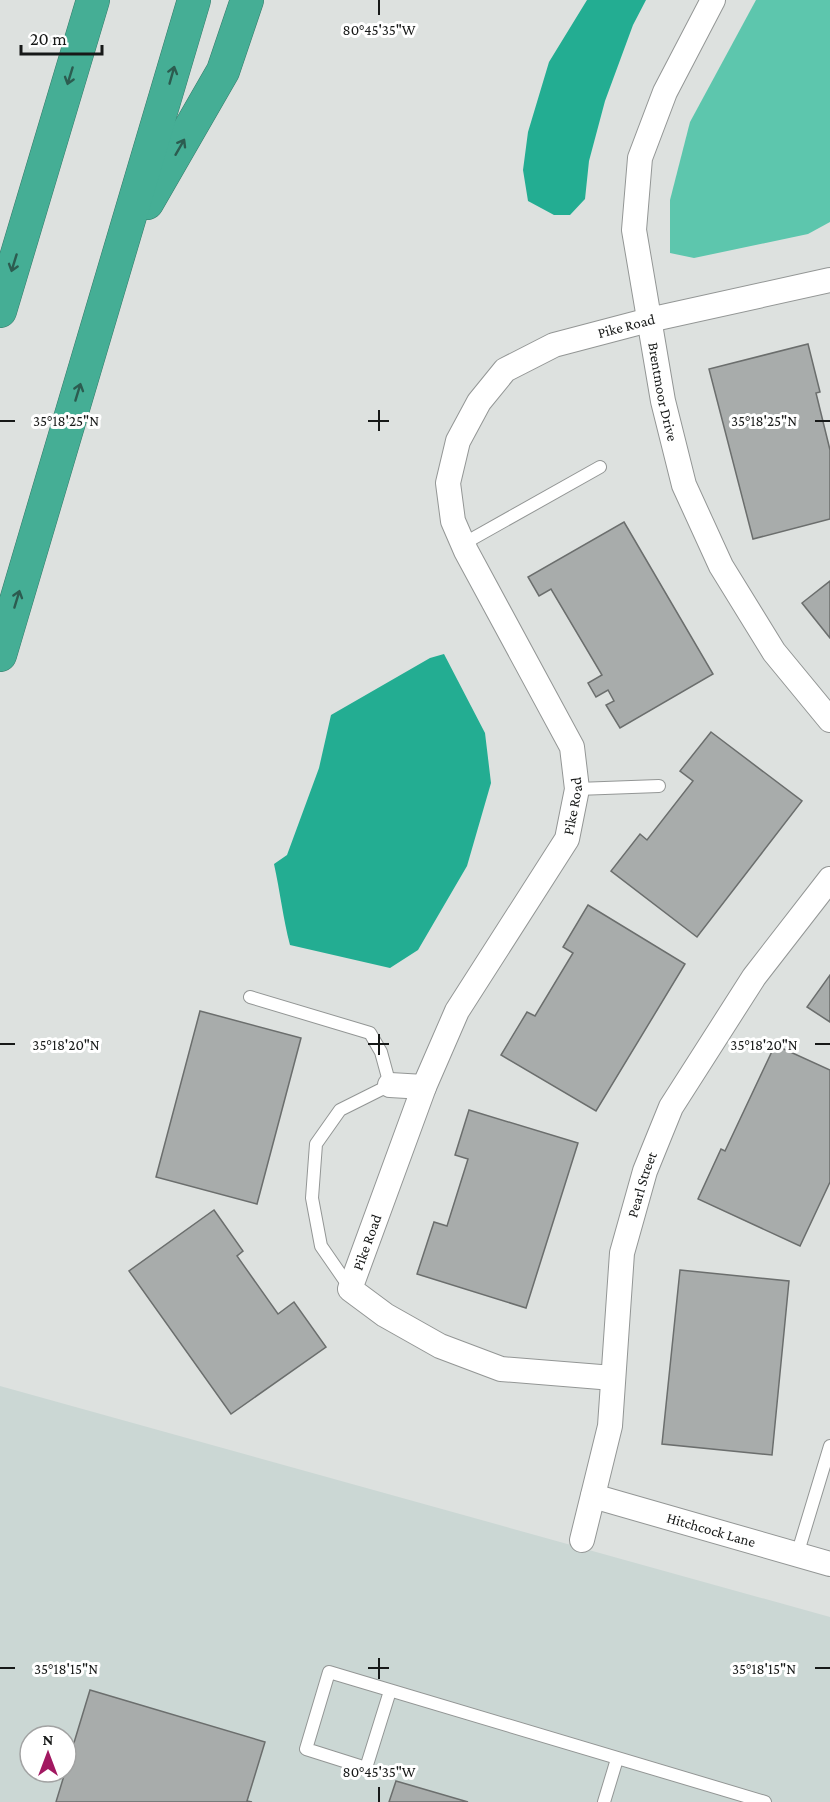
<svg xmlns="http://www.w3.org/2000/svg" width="830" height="1802" viewBox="0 0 830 1802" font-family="'Crimson Pro',serif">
<rect width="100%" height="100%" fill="#dde1df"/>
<path fill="#cbd7d4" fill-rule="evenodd" d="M0 1386 830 1617V1802H0ZM30 1736H66V1772H30Z"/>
<path fill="#5dc6ad" d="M756 0H830V222L808 234 694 258 670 253V200L690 122Z"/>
<g fill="#23ad92">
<path d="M587 0H646L633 25 605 101 589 161 585 199 570 215H554L528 201 523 170 528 132 549 62Z"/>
<path d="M444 654 485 733 491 783 467 866 418 950 390 968 290 945C283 918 280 891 274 864L287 855 319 768 331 715 430 658Z"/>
</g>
<g fill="#a8acab" stroke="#6b6e6d" stroke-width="1.5">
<path d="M808 344 820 392 816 393 830 450V519L753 539 709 369Z"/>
<path d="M624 522 713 674 620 728 606 705 614 701 608 690 596 697 588 683 602 675 551 589 539 596 528 577Z"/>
<path d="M830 581V638L802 603Z"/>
<path d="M711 732 802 801 697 937 611 871 640 834 647 840 693 781 680 771Z"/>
<path d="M588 905 685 964 596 1111 501 1055 527 1012 535 1016 573 953 563 947Z"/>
<path d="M830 975V1022L807 1007Z"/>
<path d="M200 1011 301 1038 257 1204 156 1177Z"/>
<path d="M775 1045 830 1070V1182L800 1246 698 1199 721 1149 725 1151Z"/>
<path d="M469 1110 578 1143 526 1308 417 1274 434 1222 447 1226 468 1159 455 1155Z"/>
<path d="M214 1210 243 1251 237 1256 278 1314 294 1302 326 1347 231 1414 129 1271Z"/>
<path d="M680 1270 789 1281 772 1455 662 1444Z"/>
<path d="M90 1690 265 1742 247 1801 252 1802H56Z"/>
<path d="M396 1781 468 1802H389Z"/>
</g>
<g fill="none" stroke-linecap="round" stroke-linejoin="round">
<defs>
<g id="service">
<path d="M463 544 600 467"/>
<path d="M577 789 659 786"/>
<path d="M250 997 370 1033 381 1052 390 1085 340 1110 316 1144 312 1198 321 1246 350 1288"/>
<path d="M797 1555 830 1446"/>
<path d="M390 1691 366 1768 306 1749 329 1672 765 1802"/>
<path d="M604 1802 617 1759"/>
</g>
<g id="minor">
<path id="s1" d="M713 0 665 92 640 158 634 230 663 401 684 485 721 566 774 652 830 720"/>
<path d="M390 1085 424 1087"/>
<path id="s2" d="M613 1378 501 1369 440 1346 385 1315 350 1289 424 1087 457 1011 567 839 577 789 572 747 466 551 453 521 448 483 458 441 479 402 505 370 554 345 649 320 830 280"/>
<path id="s3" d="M593 1496 830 1564"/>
<path id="s4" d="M582 1540 610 1426 622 1253 645 1171 671 1107 754 977 830 879"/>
</g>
<g id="motorway">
<path d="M147 203 223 71 247 0"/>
<path d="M0 311 93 0"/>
<path d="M0 655 194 0"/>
</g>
</defs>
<use href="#service" stroke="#939695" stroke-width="14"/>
<use href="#minor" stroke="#939695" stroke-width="26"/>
<use href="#motorway" stroke="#357a69" stroke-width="34"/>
<use href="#service" stroke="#fff" stroke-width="12"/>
<use href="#minor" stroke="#fff" stroke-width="24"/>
<use href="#motorway" stroke="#45ae95" stroke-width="33"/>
</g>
<defs><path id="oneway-shaft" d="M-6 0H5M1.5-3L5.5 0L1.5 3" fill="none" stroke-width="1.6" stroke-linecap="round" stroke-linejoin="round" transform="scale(1.5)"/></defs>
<g stroke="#2c5c50">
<use href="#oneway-shaft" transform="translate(172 75) rotate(-74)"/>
<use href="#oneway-shaft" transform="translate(70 76) rotate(107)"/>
<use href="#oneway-shaft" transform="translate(180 147) rotate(-60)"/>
<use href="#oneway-shaft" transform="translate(14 263) rotate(107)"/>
<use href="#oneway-shaft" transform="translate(78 392) rotate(-73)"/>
<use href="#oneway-shaft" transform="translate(17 599) rotate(-73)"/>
</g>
<path fill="none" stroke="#171918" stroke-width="2" d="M379 0V15M379 410V431M0 421H15M368 421H389M815 421H830M379 1034V1055M0 1044H15M368 1044H389M815 1044H830M379 1658V1679M0 1668H15M368 1668H389M815 1668H830M379 1787V1802"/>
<g text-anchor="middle" stroke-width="6" stroke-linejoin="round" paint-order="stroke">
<g font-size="15" fill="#171918" stroke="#fff">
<text dy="5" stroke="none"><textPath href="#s2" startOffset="1432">Pike Road</textPath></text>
<text dy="5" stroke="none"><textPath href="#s1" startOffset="411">Brentmoor Drive</textPath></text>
<text dy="5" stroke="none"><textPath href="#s2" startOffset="820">Pike Road</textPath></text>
<text dy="5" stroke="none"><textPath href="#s4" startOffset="362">Pearl Street</textPath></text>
<text dy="5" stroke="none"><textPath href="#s2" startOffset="334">Pike Road</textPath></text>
<text dy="5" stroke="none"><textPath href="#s3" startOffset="123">Hitchcock Lane</textPath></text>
</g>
</g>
<g font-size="15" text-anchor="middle" fill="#171918" stroke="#fff" stroke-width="6" stroke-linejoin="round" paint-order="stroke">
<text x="379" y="35">80°45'35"W</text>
<text x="66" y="426">35°18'25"N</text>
<text x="764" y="426">35°18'25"N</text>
<text x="66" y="1050">35°18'20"N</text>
<text x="764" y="1050">35°18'20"N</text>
<text x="66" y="1674">35°18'15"N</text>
<text x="764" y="1674">35°18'15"N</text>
<text x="379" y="1777">80°45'35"W</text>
</g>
<g transform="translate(48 1754)"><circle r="28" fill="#ffffff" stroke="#a2a3a3" stroke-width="1.5"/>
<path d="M0-4.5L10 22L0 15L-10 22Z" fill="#a21861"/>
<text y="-9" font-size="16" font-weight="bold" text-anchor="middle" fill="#171918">N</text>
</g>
<path d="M21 45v9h81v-9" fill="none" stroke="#171918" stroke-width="3"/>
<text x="30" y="45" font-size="18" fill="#171918" stroke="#ffffff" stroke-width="4.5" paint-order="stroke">20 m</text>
</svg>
